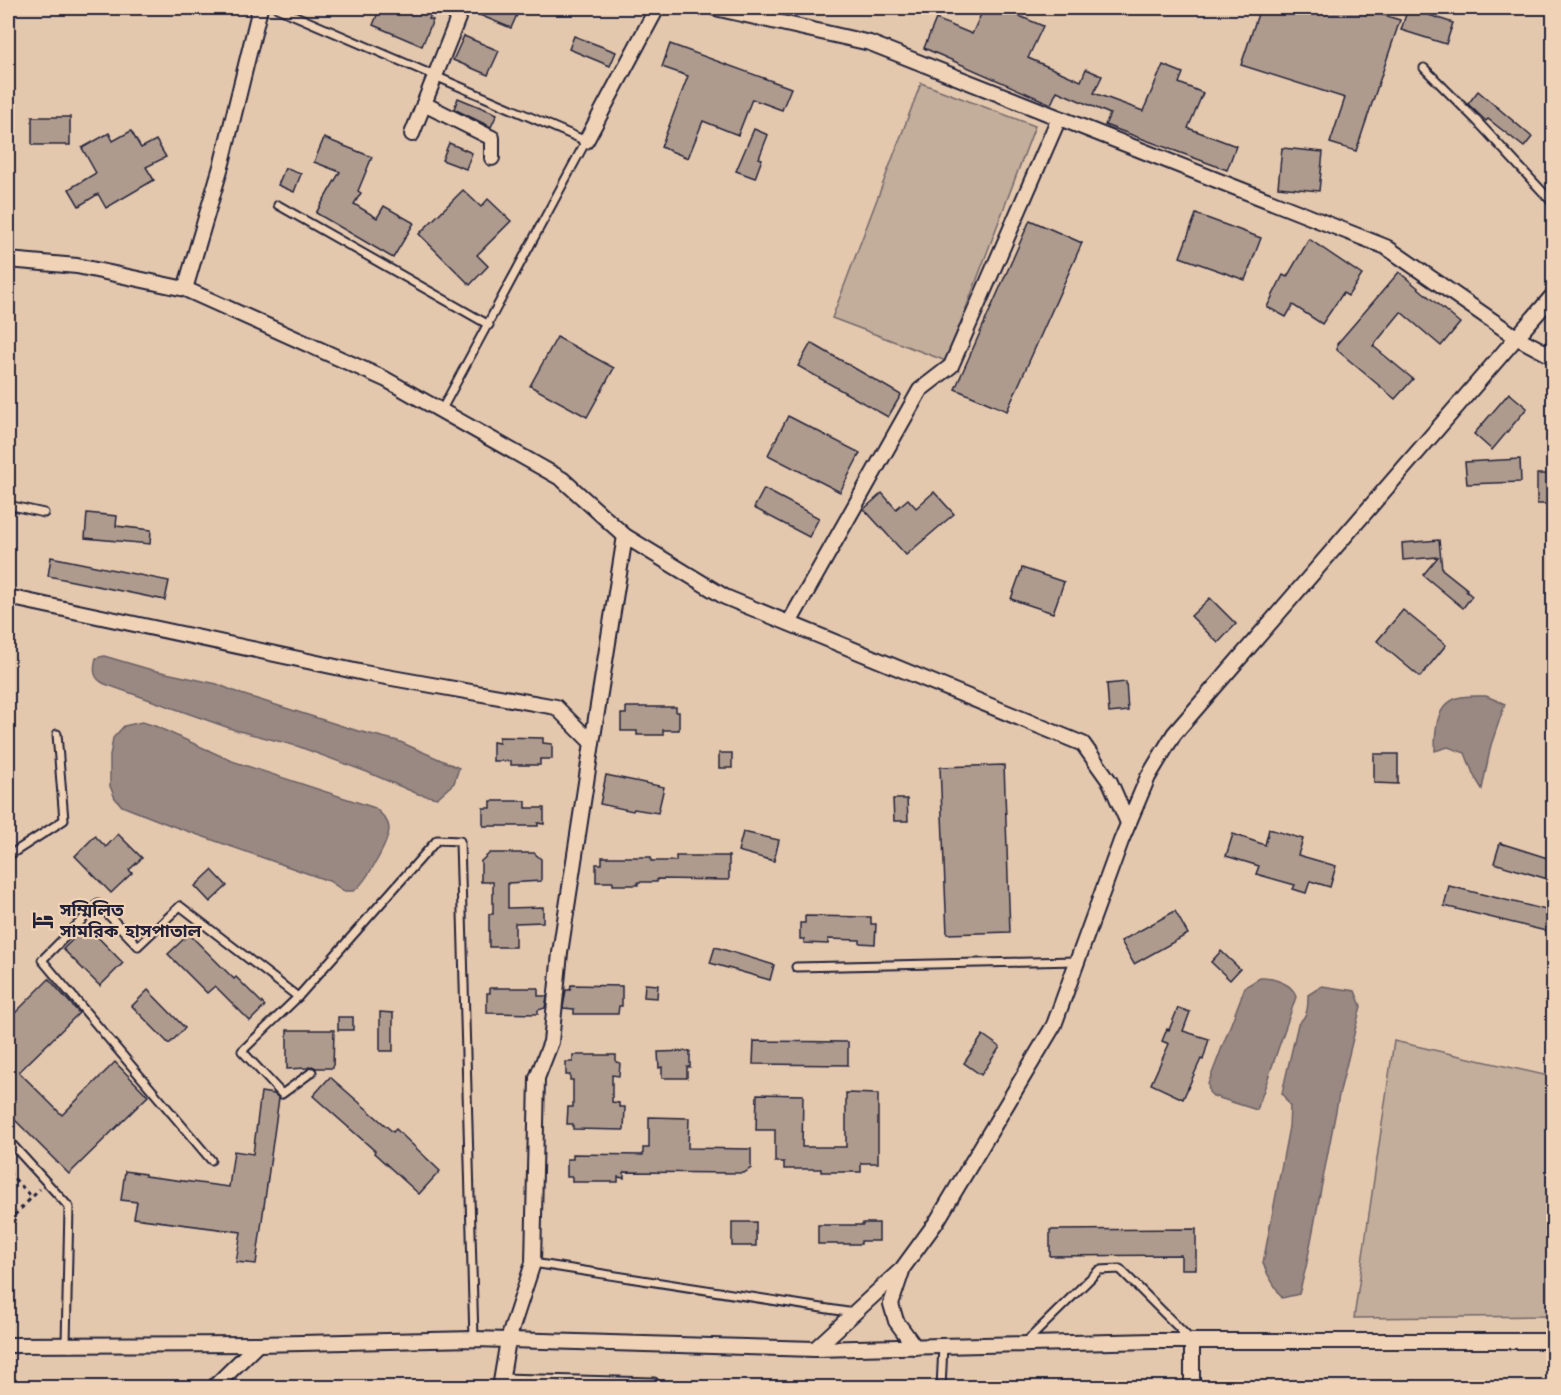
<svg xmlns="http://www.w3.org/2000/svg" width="1561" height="1395" viewBox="0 0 1561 1395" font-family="Mali,'Noto Sans Bengali',sans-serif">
<rect width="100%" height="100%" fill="#e4c8ae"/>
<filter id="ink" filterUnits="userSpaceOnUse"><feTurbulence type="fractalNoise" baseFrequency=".0167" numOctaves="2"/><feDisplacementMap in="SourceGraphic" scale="12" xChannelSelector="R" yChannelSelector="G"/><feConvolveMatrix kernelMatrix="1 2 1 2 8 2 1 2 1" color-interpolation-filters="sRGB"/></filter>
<g filter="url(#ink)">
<g fill="#c3ad9b" stroke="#72686b" stroke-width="1.5">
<path d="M921 83 1035 126 946 361 832 318Z"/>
<path d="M1394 1041 1553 1077V1316L1354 1318Z"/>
<path d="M1230 1382 1414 1387 1230 1388Z"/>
</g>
<g fill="#9a8982" stroke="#6a6066" stroke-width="1.5">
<path d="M104 656 152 670 217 684 241 694 358 731 398 741 459 768 454 783 437 798 418 794 367 772 297 746 235 730 105 684C93 679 93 670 96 658Z"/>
<path d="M1486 696 1505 704 1491 745 1482 789 1474 776 1465 753 1448 747 1435 751C1435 732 1435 706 1457 698 1465 695 1477 696 1486 696Z"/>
<path d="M142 722 155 726 232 761 375 808C381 814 388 819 389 828 389 843 366 882 354 891H344L329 881 170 825 122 806 115 798 110 786V756L113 738 124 726Z"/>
<path d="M1260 978C1272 977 1294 984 1296 997L1257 1110 1213 1096 1209 1092 1208 1084 1245 987Z"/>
<path d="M1322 986 1355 991 1361 1006 1339 1095 1306 1267 1299 1294 1282 1298 1268 1275 1263 1263 1289 1127 1290 1106 1282 1093 1298 1024C1308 1015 1308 1008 1308 995Z"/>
</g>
<g fill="#ae9b8e" stroke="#22223b" stroke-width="1.5">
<path d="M380 8H434L429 19 433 20 422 46 373 25Z"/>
<path d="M471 8H520L511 28 470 11Z"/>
<path d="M984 8H1000L1043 26 1028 58 1081 81 1086 69 1102 76 1094 93 1143 111 1163 65 1183 73 1179 83 1203 93 1188 128 1236 146 1227 170 1105 125 1110 114 1057 91 1051 104 924 48 936 19 972 34Z"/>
<path d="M1260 8H1360L1400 20 1356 151 1330 143 1345 98 1241 65Z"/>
<path d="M1408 8 1453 23 1446 44 1401 30Z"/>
<path d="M464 36 499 51 488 75 453 60Z"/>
<path d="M574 36 616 52 610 66 569 49Z"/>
<path d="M670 44 791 88 782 110 752 99 738 135 703 121 688 158 661 147 688 76 662 67Z"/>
<path d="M1478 91 1532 137 1524 147 1488 119 1486 121 1468 104Z"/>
<path d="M458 98 497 114 491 127 454 109Z"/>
<rect x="32" y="117" width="38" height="28"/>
<path d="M754 129 768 135 759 158 762 159 755 178 736 171Z"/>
<path d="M131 131 141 148 156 140 166 157 146 167 154 180 106 208 98 194 79 206 69 189 96 173 82 148 109 133 113 141Z"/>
<path d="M324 138 372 157 358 191 361 193 354 204 377 218 384 206 414 223 393 258 316 213 340 172 314 162Z"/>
<path d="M449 143 472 153 466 169 442 160Z"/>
<path d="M1282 148 1323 152 1319 191 1278 187Z"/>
<path d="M285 168 301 174 294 192 278 185Z"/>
<path d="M463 190 481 207 488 199 511 221 477 255 488 266 470 285 419 234Z"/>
<path d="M1196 214 1261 238 1245 280 1180 257Z"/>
<path d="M1030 220 1082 243 1007 411 955 389Z"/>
<path d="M1309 239 1362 275 1348 296 1343 293 1322 324 1293 305 1286 317 1267 307 1283 275 1287 277Z"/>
<path d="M1399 272 1460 323 1441 346 1401 312 1373 346 1413 379 1395 399 1337 350V344Z"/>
<path d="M557 337 614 368 587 417 530 386Z"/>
<path d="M811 343 901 395 888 417 798 366Z"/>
<path d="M1509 393 1527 408 1492 450 1474 434Z"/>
<path d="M788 416 860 453 840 492 768 455Z"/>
<path d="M1520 459 1521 482 1467 484 1465 462Z"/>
<rect x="1537" y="474" width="13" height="30"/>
<path d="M764 489 819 518 809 537 754 508Z"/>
<path d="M934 492 954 514 906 555 864 509 882 493 896 509 908 499 916 508Z"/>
<path d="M87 513 117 516 116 526 151 530 150 544 85 538Z"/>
<path d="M1439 540 1442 569 1467 589 1466 591 1472 596 1463 608 1423 575 1438 557 1403 560 1402 543Z"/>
<path d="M51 557 169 581 165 600 48 576Z"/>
<path d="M1022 568 1064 582 1053 613 1011 599Z"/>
<path d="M1210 598 1236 624 1218 643 1191 616Z"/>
<path d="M1403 610 1446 645 1420 677 1377 641Z"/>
<path d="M1126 682 1128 711 1109 713 1107 684Z"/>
<path d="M626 707H676V712H679V730H663V735H637V731H621V714H626Z"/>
<path d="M499 737 543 738V743L552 744V759H540V765H511V761H493V742L499 743Z"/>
<rect x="719" y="753" width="13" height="15"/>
<path d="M1374 754H1398V784L1374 783Z"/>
<path d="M1004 765 1010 932 947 934 940 767Z"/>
<path d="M606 775 664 787 658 813 634 809 633 811 600 804Z"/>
<path d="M893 799H907L908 821H894Z"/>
<path d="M491 801H526V808H544V824L538 823V826H483V808H491Z"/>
<path d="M1269 829 1303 839 1298 855 1336 866 1330 887 1310 881 1306 893 1293 889 1295 885 1256 874 1259 866 1226 856 1233 834 1265 845Z"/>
<path d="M743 832 779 840 774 861 738 851Z"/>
<path d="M118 834 142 858 129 870 132 873 111 893 75 856 95 836 106 847Z"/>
<path d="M1500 843 1554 860V881L1494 863Z"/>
<path d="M490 853H534L541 859V881L508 883V908L543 907V922L515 923V947H489V914H493V882H481V861Z"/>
<path d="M676 856H729V880L657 879V882H638V885H613V882H596V864H602V857H651V861H676Z"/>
<path d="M212 870 227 886 210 902 195 886Z"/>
<path d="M1449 886 1554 912V933L1444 906Z"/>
<path d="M1175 911 1188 934 1134 964 1121 941Z"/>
<path d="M805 916 871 917V924H876L875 944 860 943V940L828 939V944L804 943V939H800V923H805Z"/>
<path d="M87 926 123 963 100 986 63 949Z"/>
<path d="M189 934 234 979 236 977 265 1006 250 1021 215 986 207 993 168 954Z"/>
<path d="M715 947 774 965 770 980 710 963Z"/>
<path d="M1221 951 1240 969 1230 980 1211 962Z"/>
<path d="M49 979 79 1013 19 1072 62 1115 115 1062 148 1096 69 1174 8 1113V1020Z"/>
<path d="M645 984 658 985 657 998 644 997Z"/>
<path d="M571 985 622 986V1006H619L618 1014H574V1009L563 1008 566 990H570Z"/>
<path d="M490 988H538V996H547L545 1008 538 1010V1014L487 1013V993H490Z"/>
<path d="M148 990 185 1028 169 1044 132 1006Z"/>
<path d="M1178 1008 1190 1012 1183 1031 1209 1039 1203 1060 1201 1059 1183 1099 1151 1084 1169 1044 1162 1041 1167 1029 1169 1030Z"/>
<path d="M380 1012 393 1013V1051H380Z"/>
<rect x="338" y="1017" width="15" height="13"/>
<path d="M287 1030H334L333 1068H316L312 1066 307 1068 287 1069Z"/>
<path d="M983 1035 1000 1047 981 1075 964 1063Z"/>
<path d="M754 1041 848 1042V1065L753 1064Z"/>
<path d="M690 1051V1067H687V1078H662V1067L659 1068 658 1052Z"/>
<path d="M573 1055H616V1062L620 1063 619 1076 612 1075V1102L619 1103V1107H625L624 1130 573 1129V1124H567L568 1107H573V1080H570V1075H566V1062H573Z"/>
<path d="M330 1077 393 1132 396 1129 440 1171 419 1194 374 1153 375 1151 313 1096Z"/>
<path d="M261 1092 274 1094 279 1098 256 1264 236 1262 241 1232 134 1218 137 1202 121 1200 125 1171 145 1174V1176L229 1187 234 1151 253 1154Z"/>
<path d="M846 1093 878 1094V1163H861V1172H821V1169H784V1162H775V1130H756L757 1094 803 1095 802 1147H846Z"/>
<path d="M649 1117 689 1118 688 1148 751 1149V1168L744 1173 624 1172V1178L618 1177V1182H572V1177H567V1159H573V1154L643 1155V1148H649Z"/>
<rect x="732" y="1222" width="24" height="24"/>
<path d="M863 1223H879V1241H861V1244H818V1225H863Z"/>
<path d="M1196 1229V1269H1181V1255L1050 1256V1230Z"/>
</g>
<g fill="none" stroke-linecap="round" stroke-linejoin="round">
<defs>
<g id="service">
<path d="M277 8 586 141 441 411"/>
<path d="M1424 68 1477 121 1554 204"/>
<path d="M278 205 489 325"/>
<path d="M8 505 44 513"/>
<path d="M8 856 64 820 57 734"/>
<path d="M796 967 1077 961"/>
<path d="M298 997 242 1051 282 1094 312 1072"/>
<path d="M8 1140 69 1207 66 1344"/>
<path d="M211 1160 42 960 98 904 138 946 180 906 298 997 437 840 460 841 474 1339"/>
<path d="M533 1263 854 1313"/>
<path d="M1026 1342 1099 1270 1120 1269 1190 1339"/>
<path d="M502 1378 654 1382 656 1388"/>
<path d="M941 1388 943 1346"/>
</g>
<g id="minor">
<path d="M715 8 870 43 1386 247 1516 337 1554 357"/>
<path d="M424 104 492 138V158"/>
<path d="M412 134 462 8"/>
<path d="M586 141 657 8"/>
<path d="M8 260 77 266 185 289 385 379 562 479 625 536 725 597 1083 744 1110 782 1128 823"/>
<path d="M185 289 222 163 260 8"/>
<path d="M8 597 364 673 556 707 592 743 625 536"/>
<path d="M789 623 920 390 951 366 1059 118"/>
<path d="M902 1271 891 1304 896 1321 915 1347"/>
<path d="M1192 1341V1388"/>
<path d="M8 1345 258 1344 474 1339 815 1349 1154 1341H1554"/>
<path d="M815 1349 902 1269 937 1221 1054 1025 1121 841 1148 777 1174 734 1554 294"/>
<path d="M213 1388 258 1344"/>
<path d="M500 1388 508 1340 533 1263 537 1078 551 1042 560 953 592 743"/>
</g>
</defs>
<use href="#service" stroke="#22223b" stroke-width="11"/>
<use href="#minor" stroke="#22223b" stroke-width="18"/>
<g stroke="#22223b" stroke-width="3" stroke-dasharray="4.5 4.5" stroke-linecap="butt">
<path d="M8 1172 32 1197"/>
<path d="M8 1222 40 1189"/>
</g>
<use href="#service" stroke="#f0d3b6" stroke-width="7"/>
<use href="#minor" stroke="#f0d3b6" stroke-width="14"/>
</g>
</g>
<defs>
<symbol id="hotel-bare" viewBox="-9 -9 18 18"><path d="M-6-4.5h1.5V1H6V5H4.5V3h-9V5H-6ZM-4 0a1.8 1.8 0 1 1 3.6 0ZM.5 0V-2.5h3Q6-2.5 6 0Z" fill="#22223b" stroke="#f0d3b6" stroke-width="2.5" paint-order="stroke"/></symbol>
</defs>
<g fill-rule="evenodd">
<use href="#hotel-bare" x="28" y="905" width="30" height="30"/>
</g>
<g text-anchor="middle" stroke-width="4.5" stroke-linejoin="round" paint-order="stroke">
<g font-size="18" font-weight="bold" fill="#22223b" stroke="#f0d3b6" text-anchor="start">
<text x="60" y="916">সম্মিলিত<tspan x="60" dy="21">সামরিক হাসপাতাল</tspan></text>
</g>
</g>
<rect width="1561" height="1395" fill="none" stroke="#f0d3b6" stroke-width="30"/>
<rect x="15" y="15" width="1531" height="1365" fill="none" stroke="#22223b" stroke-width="2" filter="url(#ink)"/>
</svg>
